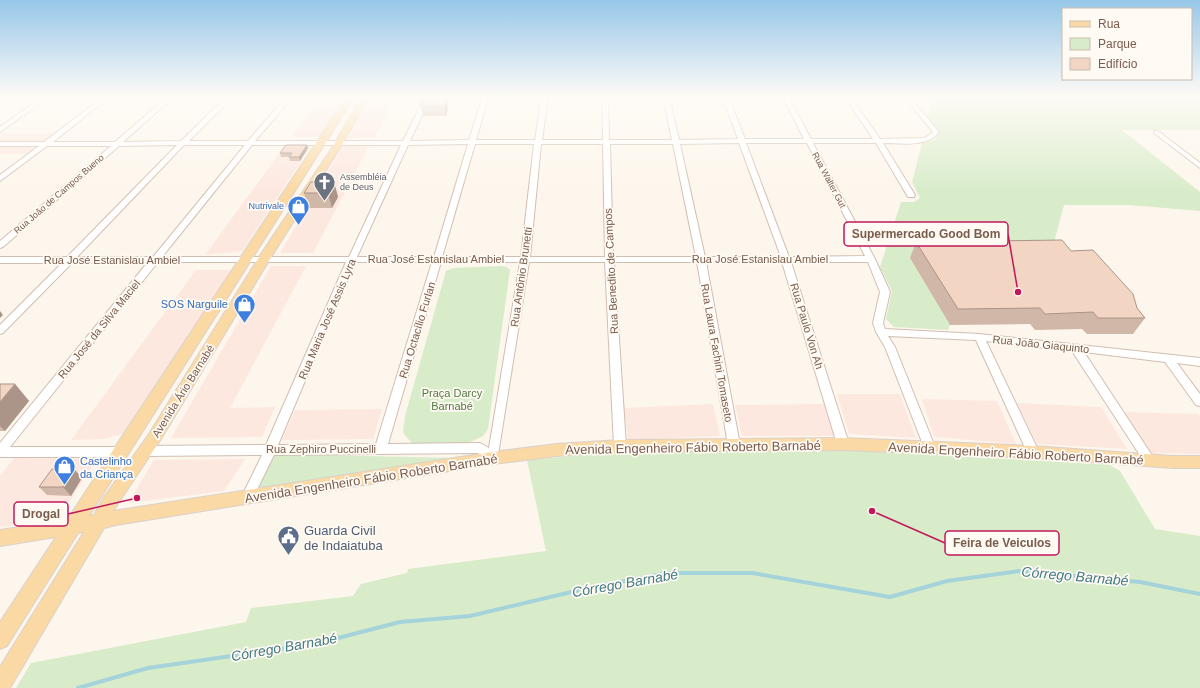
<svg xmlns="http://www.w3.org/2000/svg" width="1200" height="688" viewBox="0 0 1200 688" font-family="Arial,sans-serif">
<rect width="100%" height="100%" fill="#fdf6ec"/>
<g fill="#fde8e0">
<path d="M321 96H345L319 137H292Z"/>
<path d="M371 96H395L375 137 348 138Z"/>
<path d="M1 133H55L44 142H0Z"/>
<path d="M0 145H40L28 154H0Z"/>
<path d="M311 146 242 251 205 255 284 147Z"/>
<path d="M343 146H369L313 253H280Z"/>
<path d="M271 266H306L230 408 275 407 262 437 171 438Z"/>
<path d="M196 270H231L126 433 104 439 71 440Z"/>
<path d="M837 394H900L916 438 849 434Z"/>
<path d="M922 399 997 401 1016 444 934 437Z"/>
<path d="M1017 403 1101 407 1127 449 1037 444Z"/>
<path d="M713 404 720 436 628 440 624 408Z"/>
<path d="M824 404 835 436H742L735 405Z"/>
<path d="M382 409 373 439 282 440 295 410Z"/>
<path d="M1122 412 1198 414 1200 416V454L1151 453Z"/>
<path d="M14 458 97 459 58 519 0 527V476Z"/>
<path d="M245 459 224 491 128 503 154 460Z"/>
</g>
<g fill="#d8ecc9">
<path d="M934 96H1200V130H1122L1200 192V211L1129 205H1064L1052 249 910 258 950 325 948 330 894 327 886 319 892 291 880 267 901 202H914L920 198 912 182 922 143 935 140 939 131 926 114 929 113Z"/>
<path d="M501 266 507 267 510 270 488 429 483 436 468 443H412L403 433 405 416 446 271 453 268Z"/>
<path d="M845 449 1110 465 1120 471 1155 529 1200 536V688H16L31 663 246 622 251 608 353 596 361 584 407 573 408 569 546 551 527 460 633 451Z"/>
<path d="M273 454 456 458 393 467 256 492Z"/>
</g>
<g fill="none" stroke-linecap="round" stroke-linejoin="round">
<path stroke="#a5d3da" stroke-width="4" d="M78 688 148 668 315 644 400 622 470 616 584 589 667 573H752L890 597 947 581 1020 571 1140 582 1200 594"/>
<defs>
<g id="minor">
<path d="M44 96H51L0 132V127Z"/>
<path d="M104 96H111L53 142H115L168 96H175L123 142 181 141 227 96H234L189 141H248L287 96H294L255 141H403L425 96H431L410 141 469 140 483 96H489L476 140H535L542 96H548L542 140H603L602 96H608L609 140H672L663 96H669L679 140 738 139 722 96H728L745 139H804L782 96H788L811 139H873L844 96H850L880 139 925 138 933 132 903 96H909L939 132C928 148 901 143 883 143L915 195 914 197H908L876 143H813L875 259 890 292 883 323 885 329 979 334 1200 358V366L1177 363 1200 394V406L1196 405 1165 362 1084 352 1153 457 1155 460 1153 463 1149 465 1145 463 1072 351 986 341 1039 452 1037 455 1033 457 1029 455 1027 452 976 340 888 336 895 347 935 447 933 450 929 452 925 450 885 347 876 332 873 323 880 292 868 262H791L849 444 847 447 843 449 839 447 837 444 782 262H706L740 445 738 448 734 450 730 448 728 445 697 262H614L626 446 624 449 620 451 616 449 614 446 605 262H529L497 461C489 464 484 457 478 453L274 455 251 502 247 503 243 502 241 498 262 455 145 456 141 454 139 451 141 448 145 446 266 445 346 262H158L10 447H121L125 449 127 452 125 455 121 457H0V443L148 262 72 263 3 333 0 334V325L62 263H0V257H67L177 145 119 146 3 247 0 248V241L111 146H47L0 181V175L39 146H0V142H44ZM739 143 781 257H705L680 144ZM746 143H807L865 256 789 257ZM468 144 434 257H357L408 145ZM475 144H534L521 257H442ZM541 144H603L605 257H530ZM610 144H673L696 257H613ZM184 145H245L153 257H77ZM252 145H401L349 257H162ZM355 262H432L376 444 278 445ZM441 262H520L489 448 480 443 388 444Z"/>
<path d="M1154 131H1158L1200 163V168L1154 133Z"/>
</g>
<path id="major" d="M347 96H355L89 516 94 515 102 500 149 434 261 254 332 148 362 96H370L340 148 273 254 159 442 113 511 493 452 557 444 620 440 843 438 1033 446 1173 456H1200V468H1173L1033 458 843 450 620 452 557 456 493 464 116 525 104 528 10 688H0V667L84 532 78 533 7 646 0 649V622L56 537 0 546V530L67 520Z"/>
</defs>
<use href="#minor" stroke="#d1beb0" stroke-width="2"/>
<use href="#major" stroke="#dad1cd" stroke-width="2"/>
<use href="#minor" fill="#fff" fill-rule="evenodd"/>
<use href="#major" fill="#fbd9a5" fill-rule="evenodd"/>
</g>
<g fill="#d1b7a8">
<path d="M425 97 448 108 446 116H423L421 106Z"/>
<path d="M308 148 300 161H290L289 157H281L280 153Z"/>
<path d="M334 182 338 197 332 208H309L304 193Z"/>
<path d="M916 242 1137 308 1145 318 1133 334H1087L1082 329 1035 330 1030 324 950 325 910 258Z"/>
<path d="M0 384H15L29 401 5 431H0Z"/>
<path d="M75 470 82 478 71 496 47 495 39 487Z"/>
</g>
<g fill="#aa9588">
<path d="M447 98 448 108 446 116 444 106Z"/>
<path d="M307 145 308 148 300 161 299 157Z"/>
<path d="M334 182 338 197 332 208 328 193Z"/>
<path d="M0 311 3 315 0 318Z"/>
<path d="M15 384 29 401 5 431 0 426V402Z"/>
<path d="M75 470 82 478 71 496 63 487Z"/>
</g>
<g fill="#f3d5c3" stroke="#aa9588">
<path d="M425 97 447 98 444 106H421Z"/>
<path d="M286 145H307L299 157H289L292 153H280Z"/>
<path d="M311 182H334L328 193H304Z"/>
<path d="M1062 240 1071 251 1093 250 1133 294 1137 308 1145 318H1098L1093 312 1045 314 1040 308 958 309 916 242Z"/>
<path d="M0 384H15L0 402Z"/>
<path d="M52 469 75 470 63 487H39Z"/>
</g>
<linearGradient id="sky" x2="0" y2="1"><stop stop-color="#97c7e8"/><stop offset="0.5" stop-color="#fefbf6"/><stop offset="1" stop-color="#fefbf6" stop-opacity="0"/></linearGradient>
<rect width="1200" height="193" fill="url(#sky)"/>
<defs>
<symbol id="church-pin" viewBox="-11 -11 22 30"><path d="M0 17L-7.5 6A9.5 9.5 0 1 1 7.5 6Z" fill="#6b7280" stroke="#fffaf3"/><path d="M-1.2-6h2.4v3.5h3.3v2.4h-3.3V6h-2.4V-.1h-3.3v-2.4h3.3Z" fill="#fff"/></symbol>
<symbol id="shop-pin" viewBox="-11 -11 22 30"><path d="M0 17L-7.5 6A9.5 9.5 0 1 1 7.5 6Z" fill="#3f7fe0" stroke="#fffaf3"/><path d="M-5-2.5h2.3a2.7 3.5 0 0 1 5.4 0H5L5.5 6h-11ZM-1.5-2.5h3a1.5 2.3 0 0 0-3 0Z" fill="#fff"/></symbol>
<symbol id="civic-pin" viewBox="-11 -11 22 30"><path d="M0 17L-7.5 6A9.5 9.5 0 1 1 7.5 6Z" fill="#5c6f8a" stroke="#fffaf3"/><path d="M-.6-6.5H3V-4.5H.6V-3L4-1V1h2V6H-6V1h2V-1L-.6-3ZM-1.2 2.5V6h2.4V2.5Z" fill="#fff"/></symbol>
</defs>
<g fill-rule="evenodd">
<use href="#church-pin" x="312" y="170" width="25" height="34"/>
<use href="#shop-pin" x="286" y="194" width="25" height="34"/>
<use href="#shop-pin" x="232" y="292" width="25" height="34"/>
<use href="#shop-pin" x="52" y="454" width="25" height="34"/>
<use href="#civic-pin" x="276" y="524" width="25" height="34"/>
</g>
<g text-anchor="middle" stroke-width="3.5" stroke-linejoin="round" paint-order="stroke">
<g font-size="9" fill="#5b616d" stroke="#fffaf3" text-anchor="start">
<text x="340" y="180">Assembléia<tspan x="340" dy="10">de Deus</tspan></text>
</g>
<g font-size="9" fill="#7a5c4d" stroke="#fffaf3">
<text transform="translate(829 180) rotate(62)" y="3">Rua Walter Gut</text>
<text transform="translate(59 194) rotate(-41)" y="3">Rua João de Campos Bueno</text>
</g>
<g font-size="9" fill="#366cbe" stroke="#fffaf3" text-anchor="end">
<text x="284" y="209">Nutrivale</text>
</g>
<g font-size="11" fill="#7a5c4d" stroke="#fffaf3">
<text x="436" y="263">Rua José Estanislau Ambiel</text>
<text x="760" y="263">Rua José Estanislau Ambiel</text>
<text x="112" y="264">Rua José Estanislau Ambiel</text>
<text transform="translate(611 271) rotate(-93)" y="4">Rua Benedito de Campos</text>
<text transform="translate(521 277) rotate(-82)" y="4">Rua Antônio Brunetti</text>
<text transform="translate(327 319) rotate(-67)" y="4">Rua Maria José Assis Lyra</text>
<text transform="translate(807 326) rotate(73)" y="4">Rua Paulo Von Ah</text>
<text transform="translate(99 329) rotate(-51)" y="4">Rua José da Silva Maciel</text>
<text transform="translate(417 330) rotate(-73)" y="4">Rua Octacílio Furlan</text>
<text transform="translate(1041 344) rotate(6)" y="4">Rua João Giaquinto</text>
<text transform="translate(717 353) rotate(80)" y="4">Rua Laura Fachini Tomaseto</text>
<text transform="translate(183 391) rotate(-58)" y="4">Avenida Ário Barnabé</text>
<text x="321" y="453">Rua Zephiro Puccinelli</text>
</g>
<g font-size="11" fill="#366cbe" stroke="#fffaf3" text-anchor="end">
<text x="228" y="308">SOS Narguile</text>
<text x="80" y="465" text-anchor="start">Castelinho<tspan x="80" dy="13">da Criança</tspan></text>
</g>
<g font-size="11" fill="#537a41" stroke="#fffaf3">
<text x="452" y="397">Praça Darcy<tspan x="452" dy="13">Barnabé</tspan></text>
</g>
<g font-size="13" fill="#7a5c4d" stroke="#fffaf3">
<text transform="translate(693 447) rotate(-1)" y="5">Avenida Engenheiro Fábio Roberto Barnabé</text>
<text transform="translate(1016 453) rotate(3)" y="5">Avenida Engenheiro Fábio Roberto Barnabé</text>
<text transform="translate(371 478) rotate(-9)" y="5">Avenida Engenheiro Fábio Roberto Barnabé</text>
</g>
<g font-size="13" fill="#4e5e75" stroke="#fffaf3" text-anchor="start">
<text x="304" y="535">Guarda Civil<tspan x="304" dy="15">de Indaiatuba</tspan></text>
</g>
<g font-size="14" font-style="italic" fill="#437c86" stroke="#fffaf3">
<text transform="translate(1075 576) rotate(5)" y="5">Córrego Barnabé</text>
<text transform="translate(625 583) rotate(-10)" y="5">Córrego Barnabé</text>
<text transform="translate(284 647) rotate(-10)" y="5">Córrego Barnabé</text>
</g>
</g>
<path fill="none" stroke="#c2185b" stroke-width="1.5" d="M1018 292L1008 234M137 498L68 514M872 511L945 543"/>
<g fill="#c2185b" stroke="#fffaf3" stroke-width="1.5">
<circle cx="1018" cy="292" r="4"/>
<circle cx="137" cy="498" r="4"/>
<circle cx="872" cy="511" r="4"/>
</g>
<g fill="#fffaf3" stroke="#c2185b" stroke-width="1.5">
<rect x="844" y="222" width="164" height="24" rx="4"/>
<rect x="14" y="502" width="54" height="24" rx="4"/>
<rect x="945" y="531" width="114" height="24" rx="4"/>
</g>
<g font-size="12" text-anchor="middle" font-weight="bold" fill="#7a5c4d">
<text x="926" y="238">Supermercado Good Bom</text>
<text x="41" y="518">Drogal</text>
<text x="1002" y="547">Feira de Veiculos</text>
</g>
<rect x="1062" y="8" width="130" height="72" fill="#fffaf3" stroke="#cabbb1"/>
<rect x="1070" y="21" width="20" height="6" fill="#fbd9a5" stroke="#cabbb1"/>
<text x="1098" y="28" font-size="12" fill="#7a5c4d">Rua</text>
<rect x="1070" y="38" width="20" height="12" fill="#d8ecc9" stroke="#cabbb1"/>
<text x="1098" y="48" font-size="12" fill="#7a5c4d">Parque</text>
<rect x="1070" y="58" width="20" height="12" fill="#f3d5c3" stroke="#cabbb1"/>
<text x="1098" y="68" font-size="12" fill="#7a5c4d">Edifício</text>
</svg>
